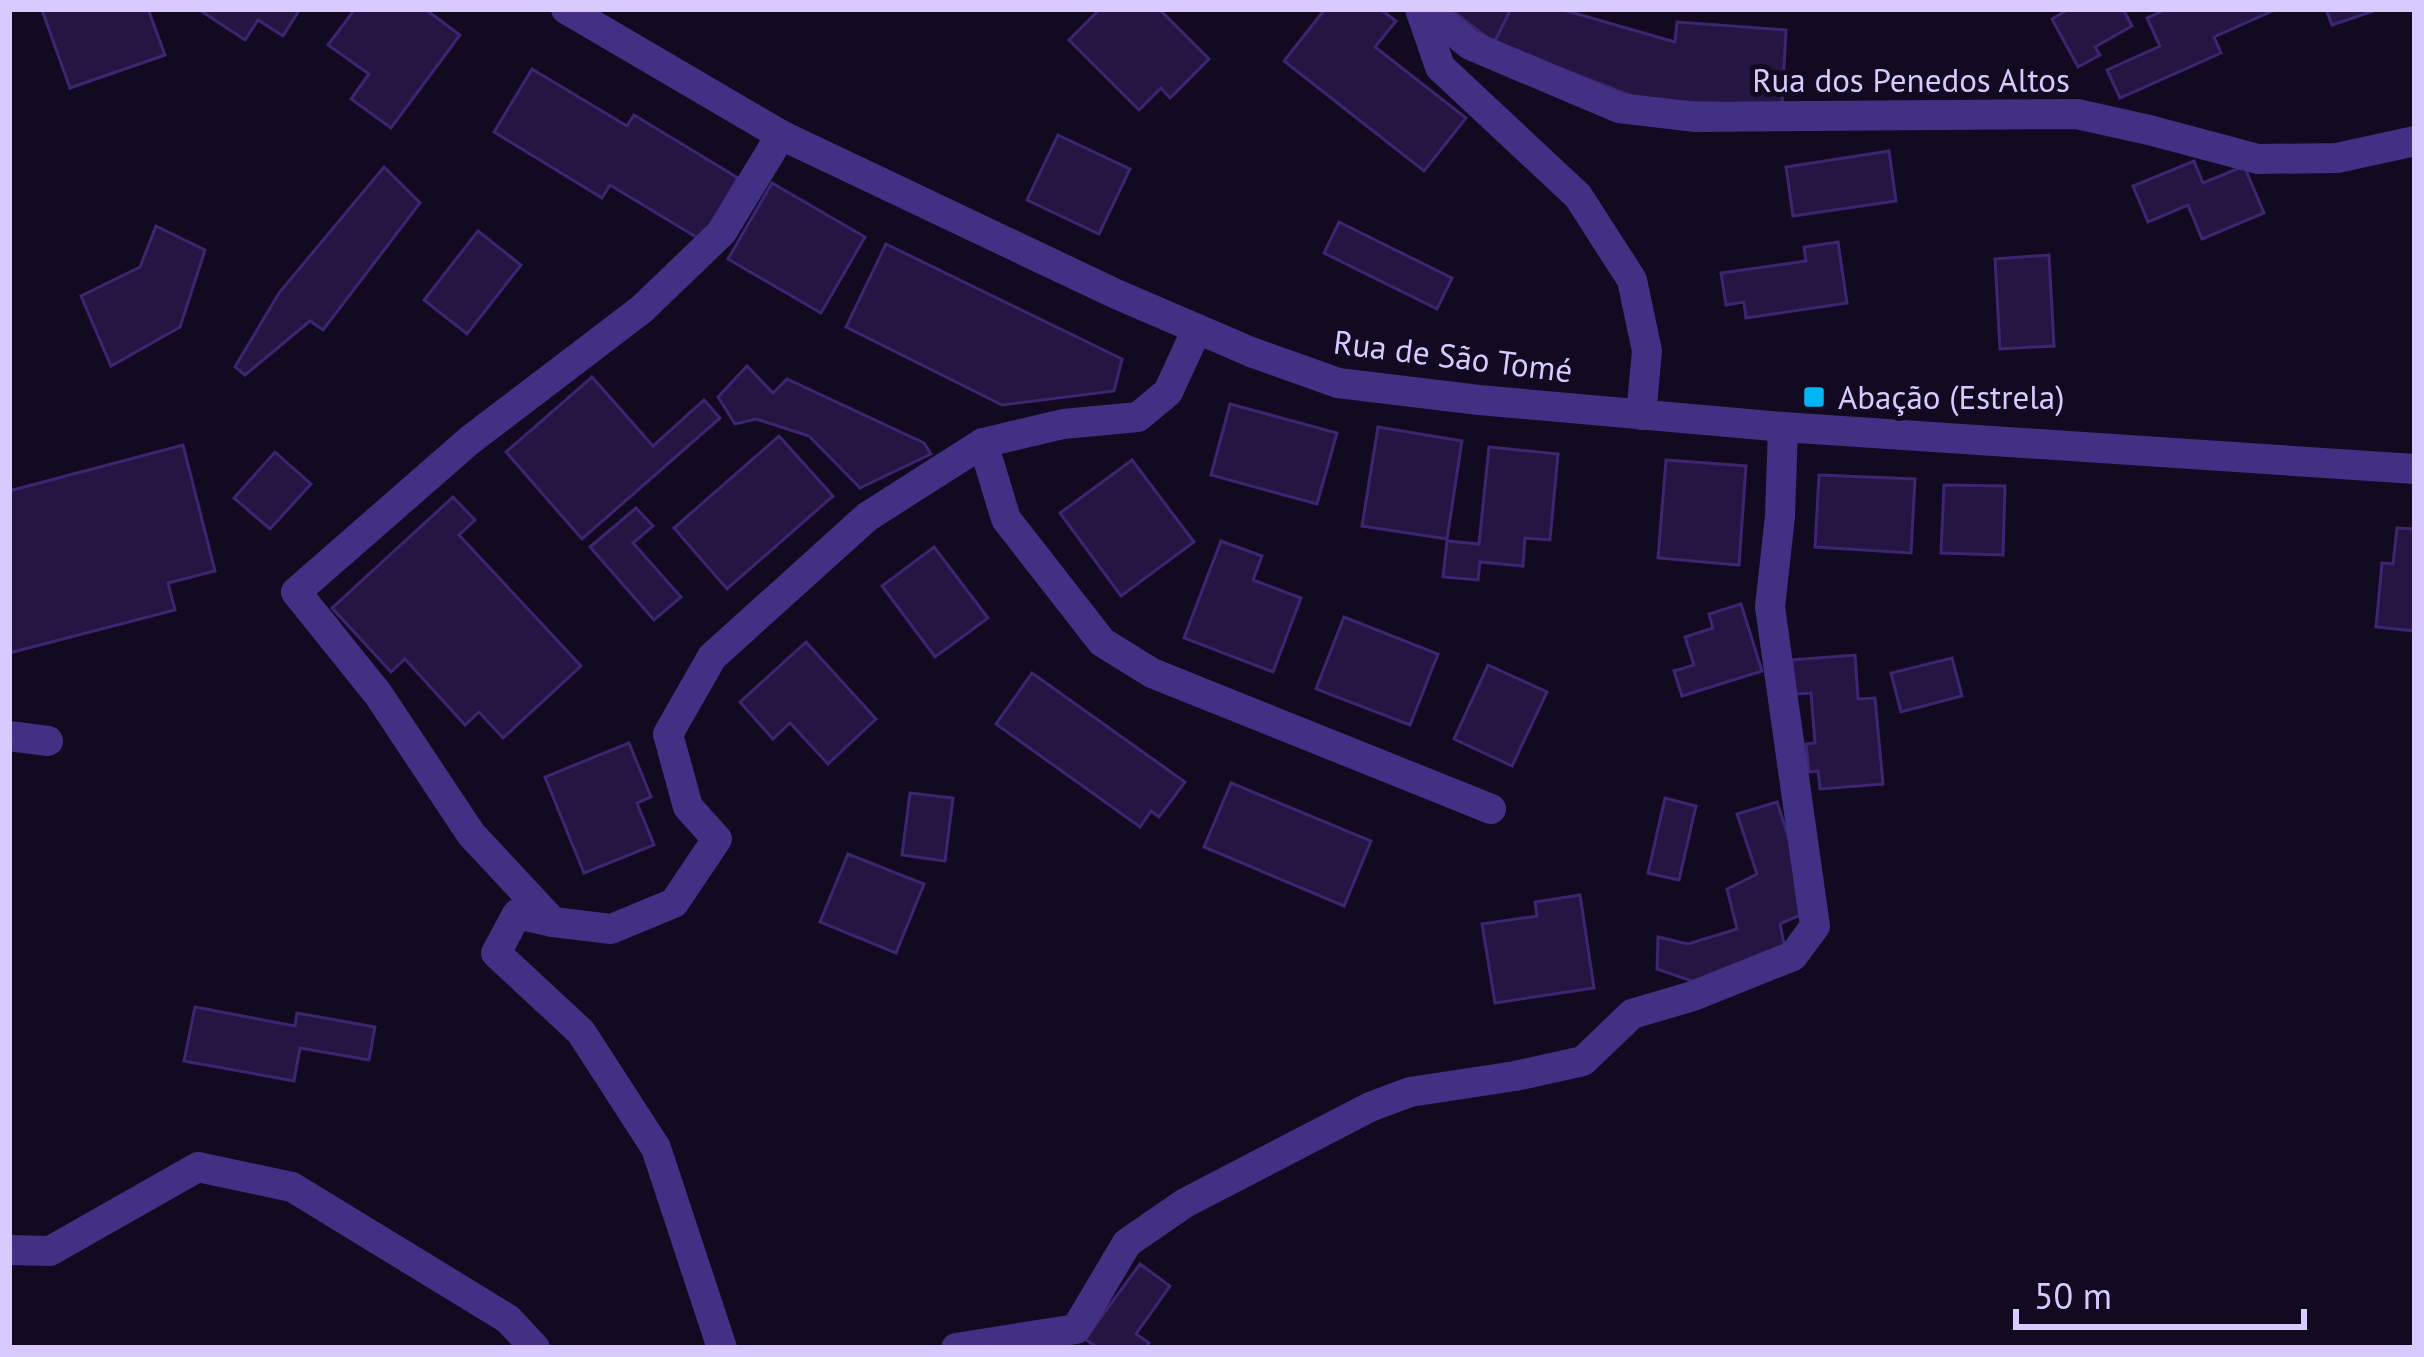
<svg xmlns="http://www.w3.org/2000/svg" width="2424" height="1357" viewBox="0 0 2424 1357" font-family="'PT Sans',sans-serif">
<rect width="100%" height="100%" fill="#110a20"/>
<g fill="#251543" stroke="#3f2471" stroke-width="3">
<path d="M45 9H148L165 55 70 88 42 10Z"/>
<path d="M198 9H300L283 36 258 20 245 40Z"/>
<path d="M355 9H425L460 35 391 128 351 99 369 74 328 45Z"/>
<path d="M1100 9H1159L1209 59 1170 98 1161 88 1139 110 1069 40Z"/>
<path d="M1325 9H1380L1396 21 1375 47 1466 118 1424 171 1284 61Z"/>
<path d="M1450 9H1511L1494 43Z"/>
<path d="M1511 9H1560L1675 42 1677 22 1786 30 1782 105 1645 101 1494 43Z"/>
<path d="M2069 9H2123L2132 26 2095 47 2100 55 2078 67 2052 19Z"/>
<path d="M2167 9H2277L2214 37 2221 53 2120 98 2107 70 2160 46 2147 18Z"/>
<path d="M2326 9H2379L2332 25Z"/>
<path d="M532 69 627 126 634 115 738 178 701 240 610 185 602 198 494 132Z"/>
<path d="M1058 135 1130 169 1099 234 1027 200Z"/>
<path d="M1889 151 1896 201 1793 216 1786 167Z"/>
<path d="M2194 161 2203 183 2244 166 2264 213 2202 239 2188 205 2148 222 2133 186Z"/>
<path d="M384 167 420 203 323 330 310 321 245 375 235 367 279 293Z"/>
<path d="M772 183 865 237 821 313 728 259Z"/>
<path d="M1339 222 1452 278 1437 309 1324 253Z"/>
<path d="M156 226 205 250 180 327 111 366 81 296 140 267Z"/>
<path d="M478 231 521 265 467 334 424 300Z"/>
<path d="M1838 242 1847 303 1746 318 1744 302 1726 305 1721 273 1806 261 1804 247Z"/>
<path d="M886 244 1122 359 1114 391 1002 405 846 327Z"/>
<path d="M2049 255 2054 346 2000 349 1995 259Z"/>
<path d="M747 366 773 393 787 379 924 443 931 454 860 488 809 436 756 419 735 424 718 397Z"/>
<path d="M592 377 653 446 704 400 720 418 582 539 506 452Z"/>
<path d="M1230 404 1337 433 1317 504 1211 475Z"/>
<path d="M1378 427 1462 441 1447 539 1362 526Z"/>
<path d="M779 436 833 496 727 589 674 528Z"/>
<path d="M183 445 215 571 168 583 175 610 9 653V491Z"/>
<path d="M1489 447 1558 454 1550 540 1525 538 1523 566 1480 562 1478 580 1443 577 1447 541 1479 544Z"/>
<path d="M275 452 311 484 270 529 234 498Z"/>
<path d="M1132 460 1194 542 1121 596 1060 513Z"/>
<path d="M1666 460 1746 466 1739 565 1658 558Z"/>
<path d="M1819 475 1915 479 1911 553 1815 547Z"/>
<path d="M1944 485 2005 486 2003 555 1941 553Z"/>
<path d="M453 497 475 520 459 535 581 666 503 738 479 712 465 725 405 659 391 672 332 608Z"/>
<path d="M636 508 653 526 633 543 681 597 654 620 590 547Z"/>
<path d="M2397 528 2415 529V631L2376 627 2382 563 2393 564Z"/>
<path d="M1221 541 1262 556 1253 580 1301 598 1273 672 1184 638Z"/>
<path d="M934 547 988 618 935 657 882 586Z"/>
<path d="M1741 604 1762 671 1682 696 1674 671 1694 665 1685 637 1713 628 1709 614Z"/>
<path d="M1344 617 1438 654 1410 725 1316 689Z"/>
<path d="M806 642 876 719 828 764 790 723 773 739 740 702Z"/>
<path d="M1855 655 1858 699 1875 698 1883 784 1820 789 1818 771 1809 772 1806 744 1815 743 1811 693 1795 694 1792 660Z"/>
<path d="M1952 658 1962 696 1901 712 1891 673Z"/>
<path d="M1488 665 1547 692 1512 766 1454 739Z"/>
<path d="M1032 673 1185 782 1159 817 1151 811 1140 827 996 724Z"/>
<path d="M629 743 651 797 637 803 654 845 584 873 545 777Z"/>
<path d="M1231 783 1371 841 1344 906 1204 847Z"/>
<path d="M910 793 953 798 945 861 902 855Z"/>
<path d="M1665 798 1696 806 1679 880 1648 873Z"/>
<path d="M1777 802 1812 910 1780 924 1785 949 1697 983 1657 969 1658 937 1688 944 1737 929 1727 889 1757 874 1737 814Z"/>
<path d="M848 854 924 884 896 953 820 922Z"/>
<path d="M1580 895 1594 988 1495 1003 1482 924 1537 916 1535 902Z"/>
<path d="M195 1007 295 1026 297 1013 375 1027 369 1060 300 1048 294 1081 184 1061Z"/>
<path d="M1140 1264 1170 1286 1136 1334 1149 1343 1146 1348H1098L1085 1339Z"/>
</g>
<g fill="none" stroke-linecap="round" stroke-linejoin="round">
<g stroke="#413084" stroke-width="30">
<path d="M1420 9 1440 67 1578 196 1632 280 1647 351 1641 415"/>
<path d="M1426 9 1470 45 1619 108 1696 117 2077 114 2149 130 2258 159 2337 158 2415 141"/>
<path d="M983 443 1006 519 1102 642 1152 673 1491 809"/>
<path d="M9 736 48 741"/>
<path d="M553 922 471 834 378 694 296 592 470 440 642 309 722 232 781 135"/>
<path d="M9 1250 50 1251 198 1167 292 1187 508 1319 535 1348"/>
<path d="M722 1348 656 1148 581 1032 496 953 517 914 553 922 611 929 674 903 717 839 688 807 668 734 712 657 867 517 983 443 1063 424 1138 417 1168 392 1197 329"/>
<path d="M956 1348 1076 1329 1127 1243 1185 1203 1370 1107 1410 1092 1515 1076 1583 1061 1632 1014 1693 996 1793 956 1815 926 1770 607 1780 516 1783 427"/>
</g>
<path stroke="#413084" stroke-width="30" d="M566 9 781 135 1116 294 1251 352 1338 383 1479 400 1783 427 2415 469"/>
</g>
<rect fill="#00b6f4" stroke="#110a20" stroke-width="4.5" x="1802" y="385" width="24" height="24" rx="6"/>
<g text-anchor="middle" stroke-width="10" stroke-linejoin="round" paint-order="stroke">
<g font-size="33" fill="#d8c9ff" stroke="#110a20">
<text x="1911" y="92">Rua dos Penedos Altos</text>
<text transform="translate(1453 356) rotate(7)" y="12">Rua de São Tomé</text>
</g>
<g font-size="33" fill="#d8c9ff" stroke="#110a20" text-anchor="start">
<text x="1838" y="409">Abação (Estrela)</text>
</g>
</g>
<rect width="2424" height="1357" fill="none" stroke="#d8c9ff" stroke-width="24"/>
<path d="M2016 1309v18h288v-18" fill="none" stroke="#d8c9ff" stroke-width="6"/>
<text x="2034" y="1309" font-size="36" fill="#d8c9ff" stroke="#110a20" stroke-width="9" paint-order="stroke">50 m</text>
</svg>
